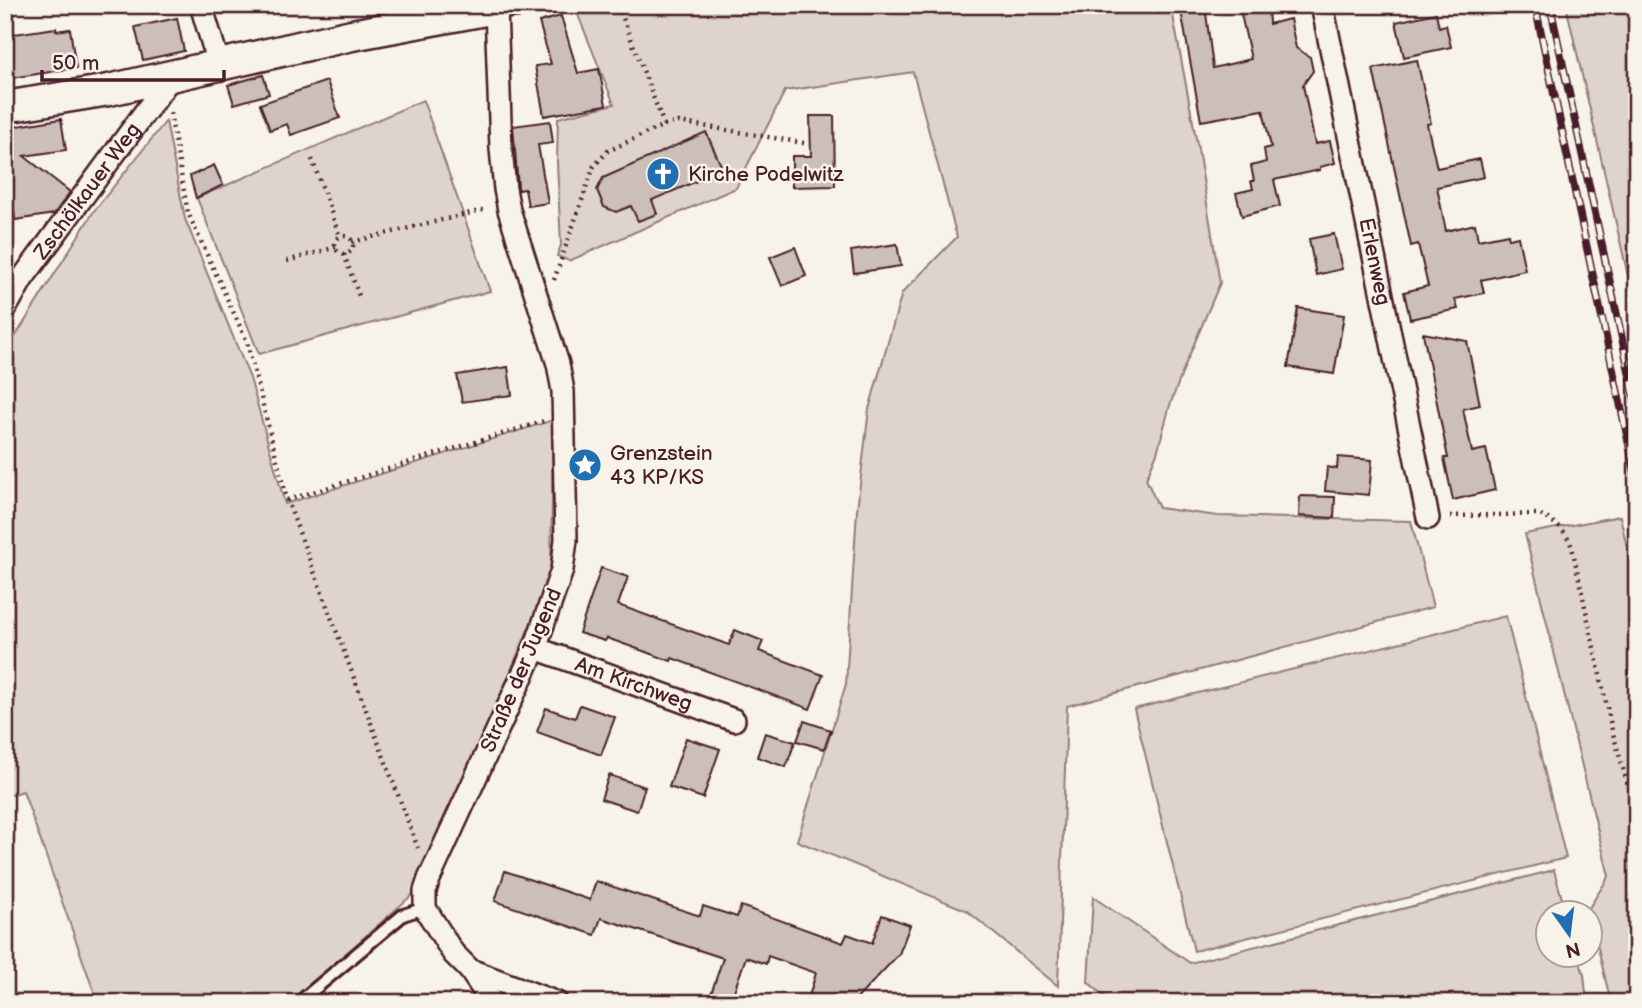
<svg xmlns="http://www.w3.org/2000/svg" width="1642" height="1008" viewBox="0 0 1642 1008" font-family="'Balsamiq Sans',sans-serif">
<rect width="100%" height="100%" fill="#f7f3e8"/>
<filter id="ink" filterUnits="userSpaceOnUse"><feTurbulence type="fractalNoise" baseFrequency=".0143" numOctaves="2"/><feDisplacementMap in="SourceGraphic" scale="14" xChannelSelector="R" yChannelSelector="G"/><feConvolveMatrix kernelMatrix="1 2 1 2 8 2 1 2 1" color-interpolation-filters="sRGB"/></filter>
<g filter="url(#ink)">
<g fill="#ded4cc" stroke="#947a7c" stroke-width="2">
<path d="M594 5H1171L1198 149 1220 283 1186 363 1170 405 1157 453 1146 479 1159 508 1218 516 1411 521 1433 607 1067 706 1058 986 966 910 797 841 846 684 857 510 869 409 902 293 957 237 913 72 785 91 736 188 569 261 557 256 561 245 557 163 558 118 614 104 576 10Z"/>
<path d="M1566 5H1637V315Z"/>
<path d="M423 100 490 291 259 354 197 198Z"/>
<path d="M166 121 185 219 250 378 285 504 553 420 551 575 419 889 290 1003H98L23 791 5 797V353L94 211Z"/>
<path d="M1620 516 1637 593V1003H1611L1590 914 1587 911 1609 876 1525 534Z"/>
<path d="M1506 616 1566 858 1194 951 1134 709Z"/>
<path d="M1554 870 1566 913 1548 914V956H1578L1584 975 1587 1003H1112L1088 982 1093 897 1190 963Z"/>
</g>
<g fill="#ccbfb9" stroke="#4a1f2b" stroke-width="2">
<path d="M1180 5H1205L1213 68 1251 59 1239 5H1268L1269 24 1290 19 1296 48 1310 57 1313 71 1303 85 1315 144 1330 141 1335 163 1320 167V170L1274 180 1280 206 1242 216 1236 193 1253 189 1251 181H1254L1251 166 1266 162 1264 149 1271 147 1263 110 1201 121Z"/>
<path d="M1436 13 1439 27 1446 25 1451 47 1404 57 1396 22Z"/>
<path d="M561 16 578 73 599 69 606 105 544 116 535 66 551 64 539 22Z"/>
<path d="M177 18 184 51 143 60 135 27Z"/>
<path d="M56 28V31L70 29 76 68 5 79V39L14 37V34Z"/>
<path d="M1417 60 1431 123 1427 124 1437 168 1480 159 1484 177 1437 187 1446 231 1475 224 1478 240 1508 234 1509 239 1518 237 1525 270 1481 280 1484 293 1455 299 1458 309 1410 319 1404 292 1428 286 1418 244 1411 246 1373 69Z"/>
<path d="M263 75 269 94 234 104 228 85Z"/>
<path d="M327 81 340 118 291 135 287 124 270 130 260 104Z"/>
<path d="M810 116H834L835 186 792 187V156H811Z"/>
<path d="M61 119 66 150 24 156 70 192 54 214 15 220 14 211 5 212V128Z"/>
<path d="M550 121 553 143 538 145 548 203 528 206 525 189 519 190 518 187 513 126Z"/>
<path d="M706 132 723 170 652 200 657 214 638 221 631 206 616 212 604 207 597 190 603 178Z"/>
<path d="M214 165 223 185 196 198 190 176Z"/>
<path d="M1334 234 1342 269 1316 275 1309 239Z"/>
<path d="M897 244 901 266 854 273 851 251Z"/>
<path d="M795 247 806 276 782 286 770 257Z"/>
<path d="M1298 308 1344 315 1334 374 1288 367Z"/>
<path d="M1423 333 1467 341 1480 405 1463 409 1472 452 1486 449 1495 490 1453 500 1444 458H1448Z"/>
<path d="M508 367 512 395 462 402 457 375Z"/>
<path d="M1338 457 1372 460 1369 495 1325 491 1327 467 1337 469Z"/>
<path d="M1300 496 1335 497 1334 518 1299 516Z"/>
<path d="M601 568 628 577 618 605 729 645 735 630 763 641 759 651 823 675 810 709 672 658 671 661 607 638 605 641 579 633Z"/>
<path d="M580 705 615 717 601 755 537 732 546 708 575 718Z"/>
<path d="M804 721 831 730 824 749 797 741Z"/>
<path d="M765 733 795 742 786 767 757 757Z"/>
<path d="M686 738 720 749 703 798 669 787Z"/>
<path d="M609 775 645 787 637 811 601 799Z"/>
<path d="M505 871 590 900 596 881 700 916 703 906 737 917 741 906 843 943 847 934 872 943 882 915 910 925 899 954 853 1003H807L816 973 768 956 766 964 746 957 730 1003H708L723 958 601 918 595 935 495 901Z"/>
</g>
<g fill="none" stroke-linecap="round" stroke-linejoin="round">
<defs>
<path id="lane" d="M298 1003 403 915 425 908"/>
<g id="street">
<path d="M201 5 219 65"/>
<path d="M521 5 496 8 501 149 505 189 509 210 558 364 563 391 566 540 562 570 535 648 429 879 425 891V908L453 953 470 970 557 1003"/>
<path id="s1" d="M1322 5 1428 518"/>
<path id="s2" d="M5 309 22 279 171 77"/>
<path id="s3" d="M535 648 734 720"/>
<path d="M470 970 492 1003"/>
</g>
<path id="secondary" d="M5 107 109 90 352 35 496 8V5"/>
</defs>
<use href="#lane" stroke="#4a1f2b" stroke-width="16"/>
<use href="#street" stroke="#4a1f2b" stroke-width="26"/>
<use href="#secondary" stroke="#4a1f2b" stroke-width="35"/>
<g stroke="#4a1f2b" stroke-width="4.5" stroke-dasharray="2 5" stroke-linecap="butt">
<path d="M170 113 188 213 247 342 287 500 418 848"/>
<path d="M664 125 679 122 804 143"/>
<path d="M312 159 340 237"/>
<circle cx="344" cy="245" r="9"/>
<path d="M352 242 487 209"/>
<path d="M344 254 359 296"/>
<path d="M287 261 336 247"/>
<path d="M554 280 594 166 608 151 664 125 618 5"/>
<path d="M287 500 544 421"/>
<path d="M1450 516 1539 514C1555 522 1565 530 1572 547L1612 730 1637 817"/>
</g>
<use href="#lane" stroke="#f7f3e8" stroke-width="10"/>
<use href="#street" stroke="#f7f3e8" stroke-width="21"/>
<use href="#secondary" stroke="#f7f3e8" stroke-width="30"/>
<defs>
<g id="rail">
<path d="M1535 5 1637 482"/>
<path d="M1550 5 1637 408"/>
</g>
</defs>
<use href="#rail" stroke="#4a1f2b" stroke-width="8"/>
<use href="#rail" stroke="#f7f3e8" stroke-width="5" stroke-dasharray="16" stroke-linecap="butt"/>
</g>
</g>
<defs>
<symbol id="church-disc" viewBox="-11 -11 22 22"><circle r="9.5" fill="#1f6fb2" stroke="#f7f3e8"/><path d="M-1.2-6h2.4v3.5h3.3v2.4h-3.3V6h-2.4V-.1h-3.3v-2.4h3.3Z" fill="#fff"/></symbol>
<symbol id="sight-disc" viewBox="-11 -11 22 22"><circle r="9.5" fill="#1f6fb2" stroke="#f7f3e8"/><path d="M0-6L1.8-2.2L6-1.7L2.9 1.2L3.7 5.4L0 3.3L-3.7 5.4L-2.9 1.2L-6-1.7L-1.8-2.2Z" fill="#fff"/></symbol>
</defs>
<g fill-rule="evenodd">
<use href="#church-disc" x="644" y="155" width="38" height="38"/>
<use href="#sight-disc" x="566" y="446" width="38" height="38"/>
</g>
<g text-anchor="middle" stroke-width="5" stroke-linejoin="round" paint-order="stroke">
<g font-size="21" fill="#4a1f2b" stroke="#f7f3e8" text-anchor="start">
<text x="688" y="181">Kirche Podelwitz</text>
<text x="610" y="460">Grenzstein<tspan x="610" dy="24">43 KP/KS</tspan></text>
</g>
<g font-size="21" fill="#4a1f2b" stroke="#f7f3e8">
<text dy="7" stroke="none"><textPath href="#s2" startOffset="144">Zschölkauer Weg</textPath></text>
<text dy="7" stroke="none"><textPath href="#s1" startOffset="262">Erlenweg</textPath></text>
<text transform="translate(521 670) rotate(-67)" y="7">Straße der Jugend</text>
<text dy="7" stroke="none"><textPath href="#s3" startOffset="105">Am Kirchweg</textPath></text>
</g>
</g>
<rect width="1642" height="1008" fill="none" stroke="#f7f3e8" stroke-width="28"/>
<rect x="14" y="14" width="1614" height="980" fill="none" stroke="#4a1f2b" stroke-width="2.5" filter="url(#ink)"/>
<g transform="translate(1569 934) rotate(166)"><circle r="33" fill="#f7f3e8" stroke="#b29e9c" stroke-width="2"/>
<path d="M0-5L12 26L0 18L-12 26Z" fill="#1f6fb2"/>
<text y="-10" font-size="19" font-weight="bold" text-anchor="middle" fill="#4a1f2b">N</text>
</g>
<path d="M42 70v10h182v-10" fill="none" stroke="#4a1f2b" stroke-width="3.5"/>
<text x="52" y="70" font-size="21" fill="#4a1f2b" stroke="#f7f3e8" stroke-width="5" paint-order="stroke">50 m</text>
</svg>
